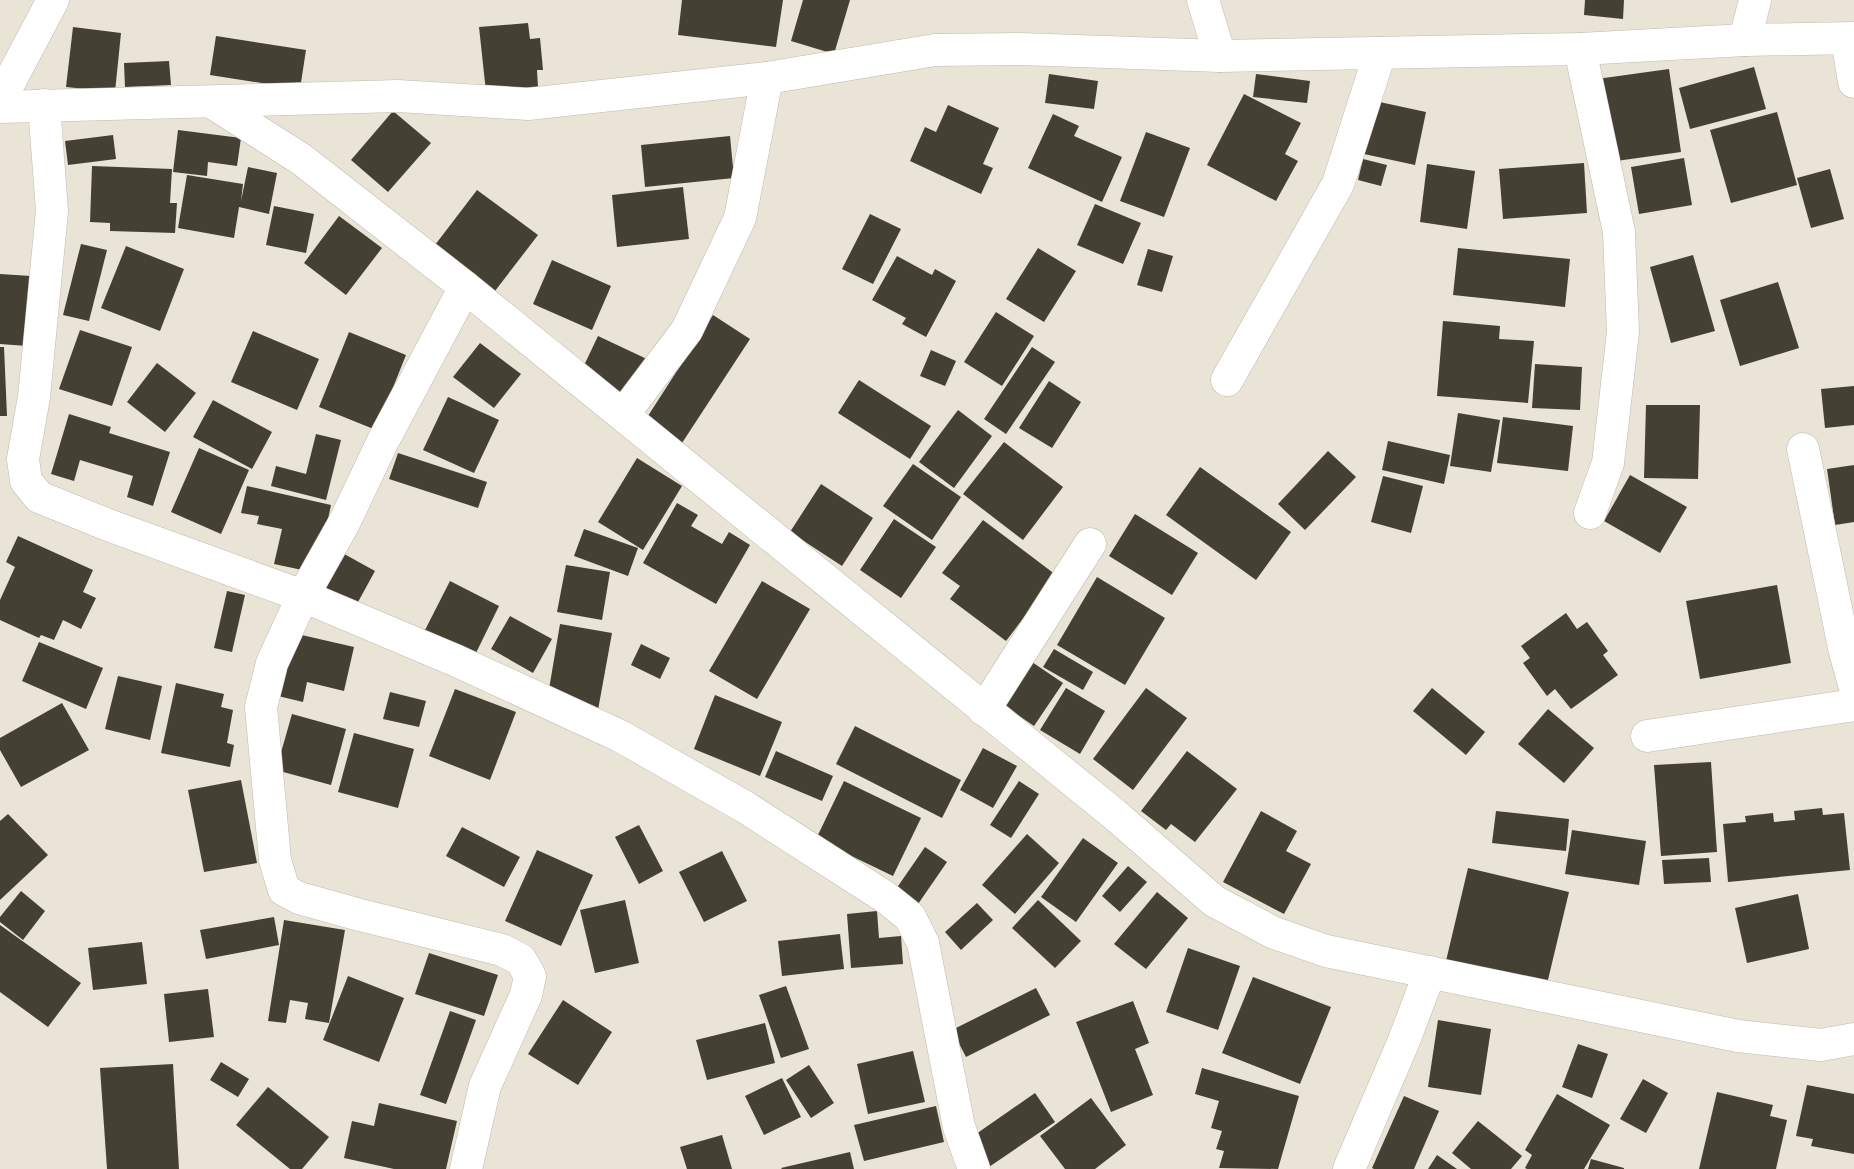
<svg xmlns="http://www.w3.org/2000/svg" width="1854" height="1169" viewBox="0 0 1854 1169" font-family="Lato,sans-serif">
<rect width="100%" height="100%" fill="#e9e4d5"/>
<g fill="#444033">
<path d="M682 0H783L776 47 678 35Z"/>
<path d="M803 0H850L834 54 791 41Z"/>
<path d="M1585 0H1624L1623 19 1584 15Z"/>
<path d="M528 23 530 39 540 38 543 70H537L538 87 486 92 479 27Z"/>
<path d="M73 27 121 33 115 92 66 87Z"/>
<path d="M216 36 306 50 300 89 210 75Z"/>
<path d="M169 61 171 85 125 87 124 63Z"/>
<path d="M1754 67 1766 109 1690 129 1679 88Z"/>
<path d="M1669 69 1681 152 1609 162 1597 79Z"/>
<path d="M1049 74 1098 81 1094 109 1045 103Z"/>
<path d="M1256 74 1310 81 1307 103 1253 97Z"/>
<path d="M1244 94 1301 123 1285 154 1298 161 1276 201 1207 165Z"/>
<path d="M1375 101 1426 112 1415 165 1364 154Z"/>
<path d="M948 105 999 128 983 164 993 168 981 194 910 161 925 127 936 132Z"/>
<path d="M393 111 431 143 388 192 351 160Z"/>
<path d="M1777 112 1797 185 1731 203 1710 130Z"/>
<path d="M1053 114 1079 126 1074 136 1122 157 1102 202 1028 168Z"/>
<path d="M178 130 241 138 237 166 208 162 207 176 173 172Z"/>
<path d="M1146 132 1190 148 1164 217 1120 201Z"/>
<path d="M113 135 116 159 68 165 65 141Z"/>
<path d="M730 136 734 178 645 187 641 145Z"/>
<path d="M1684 158 1692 205 1639 214 1631 167Z"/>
<path d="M1363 159 1387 165 1381 186 1358 180Z"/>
<path d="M1584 163 1587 213 1503 219 1499 169Z"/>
<path d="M1427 164 1475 171 1467 229 1420 222Z"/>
<path d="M92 166 172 169 170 203H177L175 233 110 231V223L90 222Z"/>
<path d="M248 167 277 173 269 214 239 207 234 238 178 228 187 175 243 184 241 201Z"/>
<path d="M1830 169 1844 219 1811 228 1797 178Z"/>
<path d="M683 187 689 239 617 247 612 195Z"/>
<path d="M477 190 538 235 495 291 435 245Z"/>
<path d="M1095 204 1141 223 1123 264 1077 245Z"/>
<path d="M274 206 314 214 306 253 266 245Z"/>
<path d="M870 214 901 229 873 284 842 269Z"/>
<path d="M339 216 382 248 346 295 304 263Z"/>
<path d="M81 244 107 250 89 321 63 315Z"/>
<path d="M126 246 184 269 160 331 101 308Z"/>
<path d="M1038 248 1076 271 1044 322 1006 299Z"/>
<path d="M1458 248 1570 259 1565 307 1453 295Z"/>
<path d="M1148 249 1173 256 1162 292 1137 285Z"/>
<path d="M1693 255 1715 331 1671 343 1650 267Z"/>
<path d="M897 256 932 275 935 269 956 281 926 337 902 324 906 318 872 300Z"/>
<path d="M552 260 611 286 592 330 533 304Z"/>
<path d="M0 274 31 276 27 346 0 344Z"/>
<path d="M1778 282 1799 348 1740 366 1720 300Z"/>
<path d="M996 312 1034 336 1002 386 964 362Z"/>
<path d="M713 315 750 339 682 443 646 419Z"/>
<path d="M1443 321 1500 326 1499 339 1534 341 1528 403 1437 396Z"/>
<path d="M80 330 132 347 112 406 59 389Z"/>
<path d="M253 331 319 359 297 410 231 382Z"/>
<path d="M349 332 406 355 376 430 319 407Z"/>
<path d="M598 336 649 360 630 400 579 376Z"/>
<path d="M480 343 521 374 494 408 453 377Z"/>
<path d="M0 347H4L7 416H0Z"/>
<path d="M1032 347 1055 362 1006 434 984 419Z"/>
<path d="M931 350 956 361 945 386 920 376Z"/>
<path d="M157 363 196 393 165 432 127 402Z"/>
<path d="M1535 364 1582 367 1580 410 1532 408Z"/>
<path d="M859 380 931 426 910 459 838 413Z"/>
<path d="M1049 381 1081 402 1052 448 1019 428Z"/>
<path d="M1854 386V425L1825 428 1821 389Z"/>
<path d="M448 397 499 420 474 473 423 450Z"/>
<path d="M213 400 272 432 252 469 193 437Z"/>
<path d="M1646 405H1700L1698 479 1644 478Z"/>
<path d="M958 410 992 436 954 488 919 462Z"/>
<path d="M1458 413 1500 420 1491 472 1450 466Z"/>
<path d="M69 414 111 427 109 433 170 452 153 506 127 497 133 476 80 460 74 481 51 474Z"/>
<path d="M1503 417 1573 426 1568 471 1497 463Z"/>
<path d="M316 434 341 440 326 500 271 486 276 466 306 474Z"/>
<path d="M1388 441 1450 455 1444 484 1382 470Z"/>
<path d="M1004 442 1063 487 1023 540 963 494Z"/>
<path d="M199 448 249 470 221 534 171 512Z"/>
<path d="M1328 451 1356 477 1305 530 1278 504Z"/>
<path d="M398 453 487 482 478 508 389 479Z"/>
<path d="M637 458 682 486 643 550 598 522Z"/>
<path d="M913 464 961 497 932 540 883 506Z"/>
<path d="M1854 465V522L1835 525 1827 469Z"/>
<path d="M1200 467 1291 532 1256 580 1166 515Z"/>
<path d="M1630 475 1687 507 1660 553 1604 521Z"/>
<path d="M1383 476 1423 486 1411 533 1371 522Z"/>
<path d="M821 484 873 518 842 566 790 532Z"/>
<path d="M247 486 331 505 320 557 307 571 274 564 282 529 257 524 259 516 241 513Z"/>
<path d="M677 503 698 515 691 526 722 544 729 532 750 545 716 604 643 563Z"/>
<path d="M1135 514 1198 553 1172 595 1109 556Z"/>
<path d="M894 519 936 547 901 598 860 570Z"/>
<path d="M983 520 1056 575 1006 641 950 599 960 586 942 573Z"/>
<path d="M584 529 638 548 628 576 574 556Z"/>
<path d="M18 536 93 570 83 592 96 598 81 629 63 620 54 640 41 635 39 638 0 620V600L15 567 6 562Z"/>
<path d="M337 550 375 571 352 613 313 591Z"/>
<path d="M566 565 610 572 602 620 557 612Z"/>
<path d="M1097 577 1165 618 1125 685 1057 645Z"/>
<path d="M450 581 499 606 474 657 424 632Z"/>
<path d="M762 581 810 609 757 699 709 671Z"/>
<path d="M1777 585 1791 663 1700 679 1686 601Z"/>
<path d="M227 591 245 595 232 652 214 648Z"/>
<path d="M1566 613 1577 629 1587 622 1608 651 1603 655 1618 675 1571 709 1555 689 1547 696 1523 663 1530 658 1521 646Z"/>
<path d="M510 616 552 639 533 673 491 649Z"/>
<path d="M560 624 612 633 598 710 547 701Z"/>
<path d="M293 633 354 647 344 691 307 682 303 702 278 696Z"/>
<path d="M39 642 103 668 86 709 22 681Z"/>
<path d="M641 644 670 658 660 679 631 665Z"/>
<path d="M1054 649 1093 672 1083 690 1043 667Z"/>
<path d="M1032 662 1063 683 1034 726 1002 704Z"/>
<path d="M118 676 162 686 150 740 105 729Z"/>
<path d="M176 683 224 694 221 707 233 710 227 743 234 745 230 767 161 753Z"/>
<path d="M1066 688 1105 711 1080 754 1040 730Z"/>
<path d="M1146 688 1187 718 1133 790 1093 759Z"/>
<path d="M1432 688 1485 732 1466 755 1413 711Z"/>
<path d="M455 689 516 712 490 780 429 756Z"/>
<path d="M390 692 426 701 419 727 383 719Z"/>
<path d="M715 695 782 722 760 776 694 749Z"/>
<path d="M62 703 89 750 21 787 0 750V738Z"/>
<path d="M1548 709 1594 748 1564 783 1518 744Z"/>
<path d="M292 714 346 729 331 785 276 770Z"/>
<path d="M855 726 961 780 942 818 836 764Z"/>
<path d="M354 733 414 749 398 808 338 792Z"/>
<path d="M983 748 1017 766 993 808 960 790Z"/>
<path d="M776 751 833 776 822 801 765 777Z"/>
<path d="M1187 751 1237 789 1195 842 1171 824 1166 830 1141 811Z"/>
<path d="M1711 762 1717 852 1661 856 1654 765Z"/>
<path d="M241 780 257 863 204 872 188 790Z"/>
<path d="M844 781 921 818 893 876 816 839Z"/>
<path d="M1019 781 1039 794 1011 838 990 825Z"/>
<path d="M1822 808 1823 815 1844 813 1850 870 1728 882 1723 824 1746 822 1745 816 1773 813 1774 822 1795 820 1794 811Z"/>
<path d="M1261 811 1297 831 1286 851 1311 864 1284 914 1223 882Z"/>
<path d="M1496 811 1569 819 1566 851 1492 843Z"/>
<path d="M8 814 48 855 0 900V821Z"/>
<path d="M639 825 663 871 639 884 615 837Z"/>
<path d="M462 827 520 857 504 887 446 856Z"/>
<path d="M1572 830 1646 841 1639 885 1565 874Z"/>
<path d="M1027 834 1059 863 1015 914 982 885Z"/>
<path d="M1083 838 1118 863 1076 922 1041 897Z"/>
<path d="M925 847 947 862 916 907 894 892Z"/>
<path d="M537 850 593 875 561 946 505 921Z"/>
<path d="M722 851 747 901 704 922 679 872Z"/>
<path d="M1709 858 1711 882 1664 884 1662 860Z"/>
<path d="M1128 866 1147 882 1120 912 1102 896Z"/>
<path d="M1468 868 1569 892 1547 984 1446 961Z"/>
<path d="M21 891 45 911 23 940 0 922V917Z"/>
<path d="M1157 892 1188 918 1146 969 1114 944Z"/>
<path d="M1798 894 1809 949 1747 963 1735 908Z"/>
<path d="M625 900 639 963 595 973 580 910Z"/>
<path d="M1038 900 1081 941 1055 968 1012 928Z"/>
<path d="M977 903 993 920 961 950 945 932Z"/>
<path d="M877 911 879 938 901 936 903 964 851 968 847 914Z"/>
<path d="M274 917 279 945 206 959 200 930Z"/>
<path d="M284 920 345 930 329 1023 305 1019 308 1003 290 1000 286 1023 268 1021Z"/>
<path d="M0 925 81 983 48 1027 0 992Z"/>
<path d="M840 934 844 969 782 976 778 941Z"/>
<path d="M142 942 147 984 93 990 88 948Z"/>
<path d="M1188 948 1240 966 1218 1030 1166 1012Z"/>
<path d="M429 953 498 975 484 1016 415 994Z"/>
<path d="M348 976 404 998 379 1062 323 1040Z"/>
<path d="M1253 977 1331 1007 1300 1084 1222 1053Z"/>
<path d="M786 986 809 1049 781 1058 759 995Z"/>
<path d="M1036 988 1050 1015 966 1057 952 1030Z"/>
<path d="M208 989 214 1037 169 1042 164 994Z"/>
<path d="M563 1000 612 1032 578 1085 528 1054Z"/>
<path d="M1133 1001 1149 1043 1135 1049 1153 1095 1111 1112 1076 1022Z"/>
<path d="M450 1011 476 1020 446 1104 420 1095Z"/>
<path d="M1438 1020 1491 1029 1481 1095 1428 1087Z"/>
<path d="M765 1023 775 1063 707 1080 696 1040Z"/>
<path d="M1578 1044 1608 1054 1592 1098 1562 1087Z"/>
<path d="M913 1051 925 1102 868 1114 857 1064Z"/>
<path d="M221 1062 249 1079 238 1097 210 1080Z"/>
<path d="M173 1064 179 1169H107L100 1068Z"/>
<path d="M809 1065 834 1103 811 1118 786 1080Z"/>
<path d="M1202 1068 1299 1096 1278 1169 1219 1168 1224 1151 1216 1149 1222 1131 1211 1128 1219 1101 1195 1094Z"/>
<path d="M782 1078 801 1117 764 1135 745 1096Z"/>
<path d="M1643 1079 1668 1093 1646 1133 1620 1119Z"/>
<path d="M1807 1085 1854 1094V1154L1811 1146 1813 1139 1796 1136Z"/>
<path d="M268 1087 329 1137 302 1169H290L236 1125Z"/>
<path d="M1717 1092 1773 1105 1770 1116 1787 1120 1776 1169H1699Z"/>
<path d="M1035 1093 1055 1122 986 1169 966 1141Z"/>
<path d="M1557 1094 1610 1125 1584 1169H1527L1525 1168 1532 1155 1525 1150Z"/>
<path d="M1404 1096 1439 1111 1414 1169H1374L1372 1168Z"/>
<path d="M1091 1098 1126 1145 1095 1169H1065L1040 1136Z"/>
<path d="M379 1103 457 1121 446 1169H394L344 1158 352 1121 374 1126Z"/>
<path d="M936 1106 944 1142 864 1161 854 1125Z"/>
<path d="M1478 1121 1522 1156 1511 1169H1471L1452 1153Z"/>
<path d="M722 1135 732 1169H687L680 1147Z"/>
<path d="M850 1152 854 1169H782L781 1168Z"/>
<path d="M1437 1155 1457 1169H1428Z"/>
<path d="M1591 1159 1624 1168V1169H1588Z"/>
</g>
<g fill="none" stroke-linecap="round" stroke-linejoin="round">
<defs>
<g id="minor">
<path d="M1203 0 1220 56"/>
<path d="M1847 39 1854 82"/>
<path d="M1745 40 1755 0"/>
<path d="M1580 49 1619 232 1623 332 1608 463 1590 513"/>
<path d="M0 100 53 0"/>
<path d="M213 103 301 159 465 287 1114 814 1214 901 1272 932 1326 951 1738 1036 1821 1045 1854 1039"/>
<path d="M44 105 52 211 34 397 23 459 26 481 39 497 108 525 303 596 457 661 620 736 745 807 885 897 910 917 923 943 959 1127 974 1169"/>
<path d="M0 107 398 96 528 104 767 78 935 50 1020 49 1220 56 1580 49 1745 40 1854 38"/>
<path d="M465 287 383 441 344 523 303 596 272 663 261 707 275 860 284 890 299 898 360 915 502 950 521 960 530 976 526 995 485 1086 466 1169"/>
<path d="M1227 380 1338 184 1380 53"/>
<path d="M623 415 687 330 740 218 767 78"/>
<path d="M1803 449 1845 652 1854 684"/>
<path d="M984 710 1090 544"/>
<path d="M1647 736 1854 705"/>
<path d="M1349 1169 1403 1043 1430 972"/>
</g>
</defs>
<use href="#minor" stroke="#bfbbac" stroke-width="33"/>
<use href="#minor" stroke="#fff" stroke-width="32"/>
</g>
</svg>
